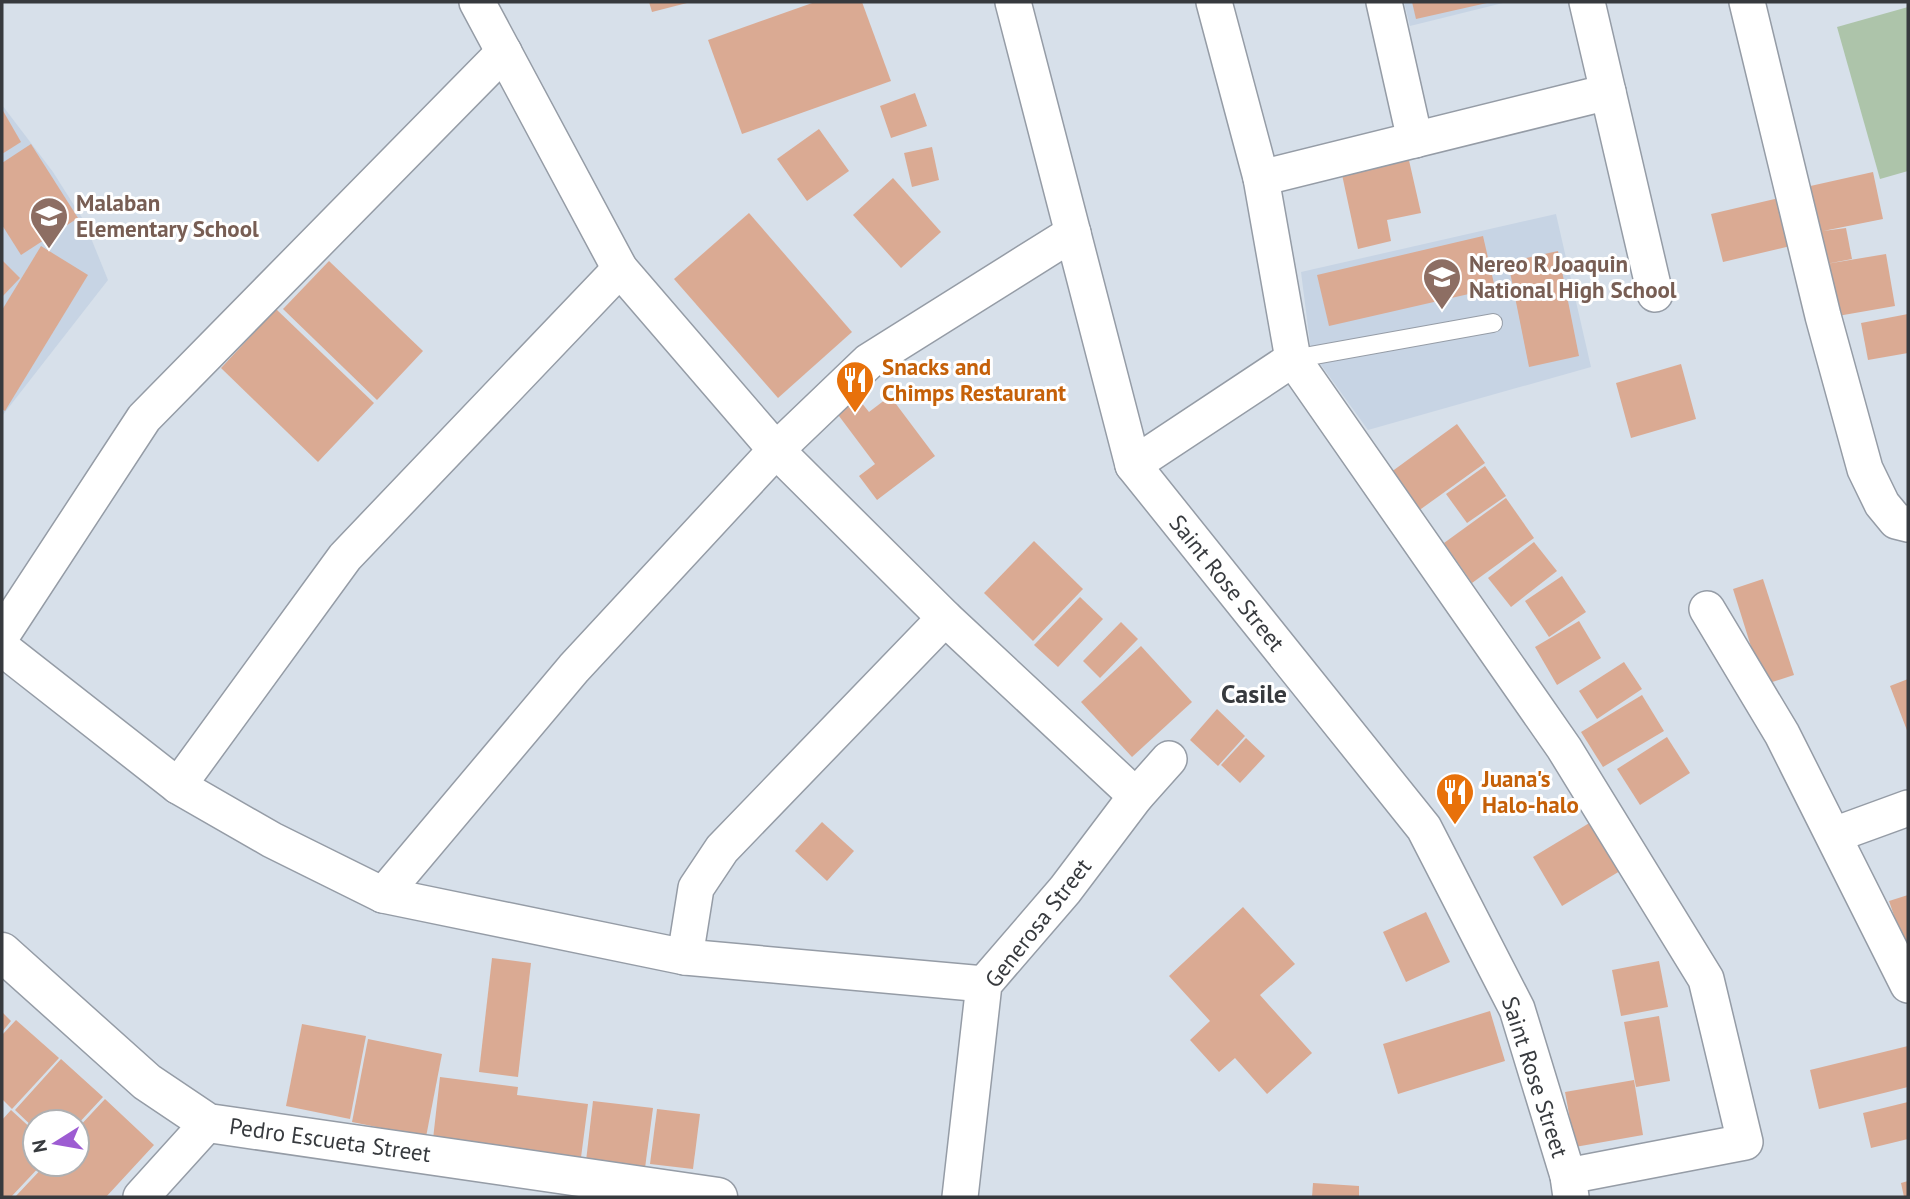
<svg xmlns="http://www.w3.org/2000/svg" width="1910" height="1199" viewBox="0 0 1910 1199" font-family="'PT Sans',sans-serif">
<rect width="100%" height="100%" fill="#d7e0ea"/>
<g fill="#c7d4e4">
<path d="M1404 2H1507L1410 26Z"/>
<path d="M2 105 53 172 84 221 108 280 2 416Z"/>
<path d="M1556 214 1591 367 1368 430 1311 351 1301 272Z"/>
</g>
<path fill="#adc4aa" d="M1908 7V171L1880 179 1837 27Z"/>
<g fill="#daaa93">
<path d="M649 2H687V3L652 12Z"/>
<path d="M815 2H862L891 81 742 134 708 40Z"/>
<path d="M1412 2H1487V3L1416 19Z"/>
<path d="M915 93 927 126 891 138 880 106Z"/>
<path d="M2 109 21 142 2 154Z"/>
<path d="M819 129 849 171 807 201 777 159Z"/>
<path d="M31 144 78 218 21 255 2 225V163Z"/>
<path d="M932 147 939 180 912 187 904 153Z"/>
<path d="M1408 156 1421 213 1387 220 1391 241 1358 249 1341 170Z"/>
<path d="M1873 172 1883 219 1823 231 1846 228 1852 259 1826 264 1886 254 1895 306 1832 317 1797 189Z"/>
<path d="M893 178 941 232 901 268 853 215Z"/>
<path d="M1788 196 1799 244 1723 262 1711 214Z"/>
<path d="M749 213 852 332 778 398 674 279Z"/>
<path d="M1483 236 1495 288 1329 326 1317 275Z"/>
<path d="M41 246 88 275 5 411 2 409V310Z"/>
<path d="M1558 251 1579 356 1529 367 1508 262Z"/>
<path d="M2 260 20 278 2 297Z"/>
<path d="M329 261 423 351 377 400 283 309Z"/>
<path d="M276 309 374 403 318 462 221 368Z"/>
<path d="M1908 314V353L1868 360 1861 323Z"/>
<path d="M1681 364 1696 419 1631 438 1616 383Z"/>
<path d="M890 396 935 456 877 500 859 476 875 464 836 412 857 397 869 412Z"/>
<path d="M1457 424 1485 463 1414 514 1387 475Z"/>
<path d="M1485 466 1506 496 1467 523 1446 494Z"/>
<path d="M1506 498 1534 538 1472 583 1444 543Z"/>
<path d="M1034 541 1083 589 1033 641 984 593Z"/>
<path d="M1534 542 1557 571 1511 607 1488 578Z"/>
<path d="M1562 576 1586 612 1549 637 1525 601Z"/>
<path d="M1763 579 1794 675 1763 685 1733 589Z"/>
<path d="M1080 597 1103 619 1058 667 1034 645Z"/>
<path d="M1579 621 1601 658 1557 685 1535 647Z"/>
<path d="M1121 622 1138 639 1100 678 1083 661Z"/>
<path d="M1141 646 1192 702 1132 757 1081 702Z"/>
<path d="M1624 662 1642 689 1597 719 1579 691Z"/>
<path d="M1908 679V733L1890 686Z"/>
<path d="M1642 695 1664 731 1603 767 1581 732Z"/>
<path d="M1217 709 1245 736 1218 766 1190 740Z"/>
<path d="M1667 737 1690 773 1640 805 1617 769Z"/>
<path d="M1246 738 1265 756 1240 783 1221 765Z"/>
<path d="M822 822 854 851 827 881 795 851Z"/>
<path d="M1591 822 1620 871 1562 906 1533 857Z"/>
<path d="M1908 895V956L1889 901Z"/>
<path d="M1243 907 1295 964 1260 995 1312 1053 1267 1094 1235 1058 1219 1072 1190 1040 1210 1021 1169 976Z"/>
<path d="M1426 912 1450 962 1406 982 1383 932Z"/>
<path d="M492 958 531 963 518 1077 479 1072Z"/>
<path d="M1659 961 1668 1007 1621 1016 1612 970Z"/>
<path d="M1490 1011 1505 1061 1398 1094 1383 1044Z"/>
<path d="M2 1012 11 1021 2 1032Z"/>
<path d="M1659 1016 1670 1081 1636 1087 1624 1022Z"/>
<path d="M16 1020 59 1058 12 1109 2 1099V1035Z"/>
<path d="M302 1024 366 1036 350 1119 286 1106Z"/>
<path d="M368 1039 442 1054 426 1137 352 1122Z"/>
<path d="M1908 1046V1087L1819 1109 1810 1070Z"/>
<path d="M61 1059 103 1097 77 1125V1122H35V1129L15 1110Z"/>
<path d="M440 1077 518 1087 517 1095 588 1104 580 1165 433 1139Z"/>
<path d="M1634 1080 1643 1135 1575 1147 1565 1092Z"/>
<path d="M105 1099 154 1145 106 1197H15L46 1164H77V1129Z"/>
<path d="M593 1101 653 1108 645 1168 586 1161Z"/>
<path d="M1908 1102V1139L1871 1148 1863 1113Z"/>
<path d="M657 1109 700 1114 693 1169 650 1164Z"/>
<path d="M11 1110 35 1132V1164H42L11 1197H2V1120Z"/>
<path d="M1908 1181V1197H1904L1901 1183Z"/>
<path d="M1313 1183 1359 1186V1197H1312Z"/>
</g>
<g fill="none" stroke-linecap="round" stroke-linejoin="round">
<defs>
<path id="lane" d="M1293 359 1493 323"/>
<g id="street">
<path d="M477 2 620 269 776 450 945 618 1136 796"/>
<path d="M1013 2 1133 465 1424 828 1517 1009 1568 1176 1571 1197"/>
<path d="M1214 2 1261 178 1293 359 1564 748 1706 979 1745 1142 1568 1176"/>
<path d="M1384 2 1415 140"/>
<path d="M1747 2 1823 316 1865 469 1882 504 1896 521 1908 524"/>
<path d="M1608 92 1655 294"/>
<path d="M1261 178 1608 92 1587 2"/>
<path d="M1133 465 1293 359"/>
<path d="M1707 609 1782 734 1908 985"/>
<path d="M2 635 144 418 504 52"/>
<path d="M2 648 178 786 272 840 383 895 685 957 984 984"/>
<path d="M178 786 345 557 620 269"/>
<path d="M1834 835 1908 808"/>
<path d="M383 895 574 668 776 450 869 361 1073 233"/>
<path d="M685 957 696 888 722 849 945 618"/>
<path d="M141 1197 208 1123"/>
<path d="M960 1197 984 984 1065 890 1136 796 1169 759"/>
</g>
<path id="secondary" d="M2 952 147 1082 208 1123 718 1197"/>
</defs>
<use href="#lane" stroke="#959ca6" stroke-width="20"/>
<use href="#street" stroke="#959ca6" stroke-width="38"/>
<use href="#secondary" stroke="#959ca6" stroke-width="41"/>
<use href="#lane" stroke="#fff" stroke-width="18"/>
<use href="#street" stroke="#fff" stroke-width="35"/>
<use href="#secondary" stroke="#fff" stroke-width="38"/>
</g>
<defs>
<symbol id="school-pin" viewBox="-11 -11 22 30"><path d="M0 17L-7.5 6A9.5 9.5 0 1 1 7.5 6Z" fill="#8d6e63" stroke="#fff"/><path d="M0-5L7-2L0 1L-7-2ZM-4 1L0 2.5L4 1V4Q0 6-4 4Z" fill="#fff"/></symbol>
<symbol id="restaurant-pin" viewBox="-11 -11 22 30"><path d="M0 17L-7.5 6A9.5 9.5 0 1 1 7.5 6Z" fill="#e8710a" stroke="#fff"/><path d="M-5-6h1v4h1v-4h1v4h1v-4h1v5L-1.5 .5V6h-2V.5L-5-1ZM5-6V6H3V1.5H1.5Q1.5-4 5-6Z" fill="#fff"/></symbol>
</defs>
<g fill-rule="evenodd">
<use href="#school-pin" x="27" y="194" width="44" height="60"/>
<use href="#school-pin" x="1420" y="255" width="44" height="60"/>
<use href="#restaurant-pin" x="833" y="358" width="44" height="60"/>
<use href="#restaurant-pin" x="1433" y="770" width="44" height="60"/>
</g>
<g text-anchor="middle" stroke-width="6" stroke-linejoin="round" paint-order="stroke">
<g font-size="23" font-weight="bold" fill="#785e54" stroke="#fff" text-anchor="start">
<text x="76" y="211">Malaban<tspan x="76" dy="26">Elementary School</tspan></text>
<text x="1469" y="272">Nereo R Joaquin<tspan x="1469" dy="26">National High School</tspan></text>
</g>
<g font-size="23" font-weight="bold" fill="#c56008" stroke="#fff" text-anchor="start">
<text x="882" y="375">Snacks and<tspan x="882" dy="26">Chimps Restaurant</tspan></text>
<text x="1482" y="787">Juana's<tspan x="1482" dy="26">Halo-halo</tspan></text>
</g>
<g font-size="23" fill="#373a3e" stroke="#fff">
<text transform="translate(1227 583) rotate(51)" y="8">Saint Rose Street</text>
<text transform="translate(1038 923) rotate(-52)" y="8">Generosa Street</text>
<text transform="translate(1535 1077) rotate(72)" y="8">Saint Rose Street</text>
<text transform="translate(330 1140) rotate(8)" y="8">Pedro Escueta Street</text>
</g>
<g font-size="26" font-weight="bold" fill="#373a3e" stroke="#fff">
<text x="1254" y="703">Casile</text>
</g>
</g>
<rect width="1910" height="1199" fill="none" stroke="#373a3e" stroke-width="7"/>
<g transform="translate(56 1143) rotate(259)"><circle r="33" fill="#ffffff" stroke="#afb0b2" stroke-width="2"/>
<path d="M0-5L12 26L0 18L-12 26Z" fill="#9d5cd2"/>
<text y="-10" font-size="19" font-weight="bold" text-anchor="middle" fill="#373a3e">N</text>
</g>
</svg>
